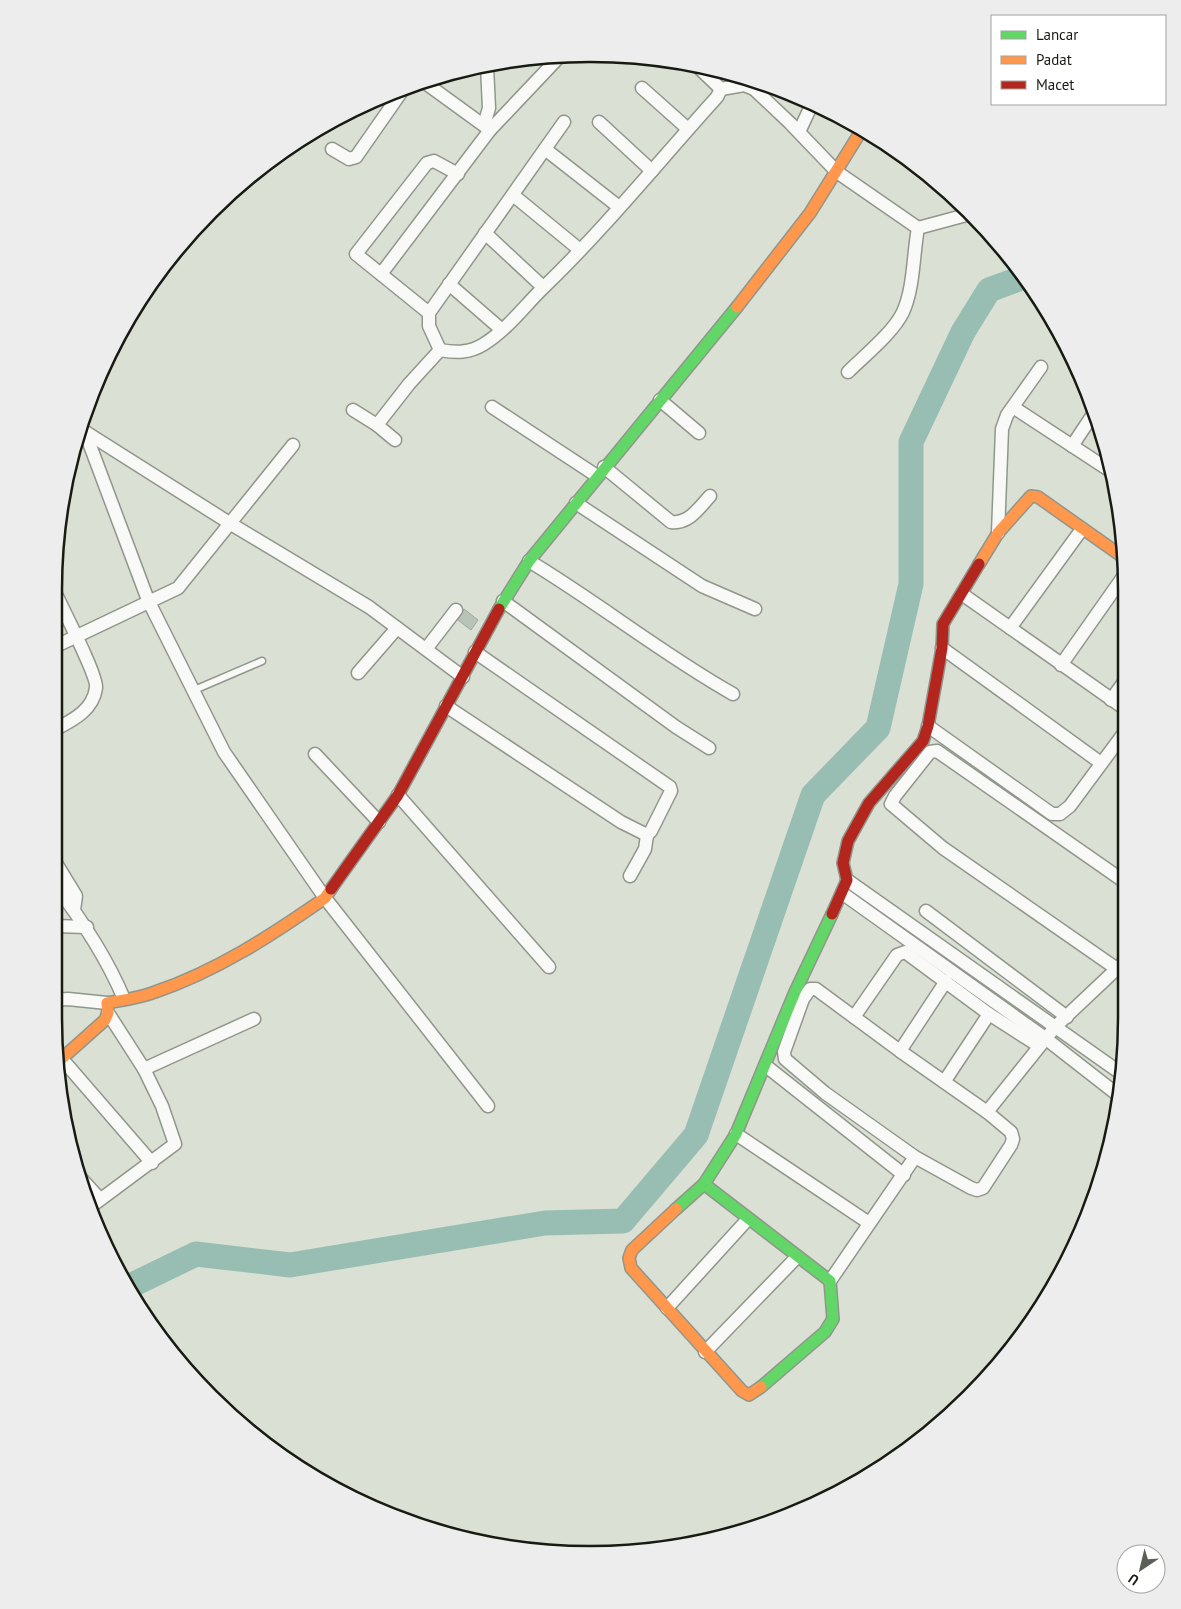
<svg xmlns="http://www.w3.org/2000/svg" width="1181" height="1609" viewBox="0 0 1181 1609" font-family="'PT Sans',sans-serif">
<rect width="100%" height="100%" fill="#dae0d3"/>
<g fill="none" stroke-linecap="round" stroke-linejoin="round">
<path stroke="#98beb3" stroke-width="25" d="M128 1287 196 1254 290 1265 545 1223 623 1221 696 1135 813 795 878 728 911 584V442L963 332 989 290 1024 277"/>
</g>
<path fill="#b9c3b8" stroke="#a0a79f" d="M464 609 478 620 471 630 458 620Z"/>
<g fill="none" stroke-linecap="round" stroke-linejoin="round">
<defs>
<path id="lane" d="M192 691 262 661"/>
<g id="street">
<path d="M698 67 721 89"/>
<path d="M424 82 490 130"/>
<path d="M642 88 688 129"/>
<path d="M721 89 744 85 754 89 760 81"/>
<path d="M754 89 790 123 837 172 918 228C913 255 914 288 903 312 893 333 864 356 848 372"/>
<path d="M564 122 429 313V326L440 350C456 353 470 353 484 344 508 329 525 305 545 286 606 227 660 160 717 97L721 89"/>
<path d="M599 122 652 171"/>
<path d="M484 125 489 108 487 66"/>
<path d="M799 132 812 104"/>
<path d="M332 149 349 159 356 157 402 91"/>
<path d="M545 149 619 207"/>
<path d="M513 195 580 250"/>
<path d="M918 228 970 214"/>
<path d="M485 233 543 287"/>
<path d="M381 274 490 130 561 55"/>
<path d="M449 284 502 330"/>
<path d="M429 313 356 254 427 163 434 161 458 174"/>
<path d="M660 400 699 433"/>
<path d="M492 407 597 476"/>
<path d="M1013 407 1109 470"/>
<path d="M353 410 377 425 395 440"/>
<path d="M377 425 409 384 440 350"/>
<path d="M84 431 231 524 369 607 463 677"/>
<path d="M85 432 148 600 224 752 325 898 488 1106"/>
<path d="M1072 446 1094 413"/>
<path d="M604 467 671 522C689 524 699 508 710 496"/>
<path d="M576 503 702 586 755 609"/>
<path d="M998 533 1002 429 1007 415 1041 367"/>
<path d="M529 561C599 603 662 654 733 694"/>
<path d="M962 594 1124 708"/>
<path d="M503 601 676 727 709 748"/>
<path d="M1010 628 1082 529"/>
<path d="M54 647 178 588 293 445"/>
<path d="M942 648 1101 763"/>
<path d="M426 649 456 610"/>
<path d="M475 652 670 787 671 791 651 831 647 835"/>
<path d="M1061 665 1123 577"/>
<path d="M358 673 397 628"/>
<path d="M1111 700 1124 682"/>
<path d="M446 706 621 822 647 835 645 849 630 876"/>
<path d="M928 726 1052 814H1060L1070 806 1124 733"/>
<path d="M54 730C71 721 93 711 96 688 98 676 61 606 54 590"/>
<path d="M315 754 379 822"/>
<path d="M398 795 549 967"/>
<path d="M54 860 76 896 74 910"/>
<path d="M847 880 1122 1074"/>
<path d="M54 884C82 920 106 956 124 999"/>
<path d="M842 893 1045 1038 1118 1095"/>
<path d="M926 911 1067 1017"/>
<path d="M54 926 87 927"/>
<path d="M1117 969 943 848 891 804 895 796 930 752 937 751 1125 882"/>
<path d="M810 989H816L900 1051 987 1112 1011 1132 1013 1139 1011 1145 983 1188 977 1190 971 1188 915 1157 825 1093 785 1059 784 1052 803 999Z"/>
<path d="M54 1000 68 999 107 1003"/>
<path d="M108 1013 144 1069 254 1019"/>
<path d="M854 1017 897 955 905 952 989 1014 1039 1046"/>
<path d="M900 1051 946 981"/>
<path d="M62 1059 152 1163"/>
<path d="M766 1066 904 1175"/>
<path d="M944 1082 989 1014"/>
<path d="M987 1112 1055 1027 1125 961"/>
<path d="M736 1134 869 1223"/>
<path d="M78 1175 100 1199"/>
<path d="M89 1208 175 1144 162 1106 144 1069"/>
<path d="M830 1281 915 1157"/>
<path d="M667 1308 748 1219"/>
<path d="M705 1352 797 1257"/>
</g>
<g id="fast">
<path d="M499 609 529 561 737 307"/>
<path d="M704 1184 830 1281 833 1319 825 1332 761 1387"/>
<path d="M676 1209 704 1184 736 1134 795 992 832 914"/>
</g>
<g id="slow">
<path d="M737 307 810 213 863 128"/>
<path d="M979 564 998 533 1031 496 1038 497 1123 557"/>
<path d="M59 1061 105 1020 108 1013 107 1003C123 1000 140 998 155 992 217 971 272 935 325 898L331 889"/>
<path d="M676 1209 632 1250 629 1258 631 1268 742 1391 749 1395 761 1387"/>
</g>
<g id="jam">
<path d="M331 889 398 795 499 609"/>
<path d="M832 914 847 880 843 863 848 841 869 803 923 741 928 726 942 648 943 624 979 564"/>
</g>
</defs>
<use href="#lane" stroke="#91968c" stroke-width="9"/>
<use href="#street" stroke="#91968c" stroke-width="15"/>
<use href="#fast" stroke="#91968c" stroke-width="14"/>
<use href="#slow" stroke="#91968c" stroke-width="14"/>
<use href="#jam" stroke="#91968c" stroke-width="14"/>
<use href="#lane" stroke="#f9faf8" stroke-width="6"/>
<use href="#street" stroke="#f9faf8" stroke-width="12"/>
<use href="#fast" stroke="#63d668" stroke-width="11"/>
<use href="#slow" stroke="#ff974d" stroke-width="11"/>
<use href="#jam" stroke="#b3261e" stroke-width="11"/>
</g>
<path d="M0 0H1181V1609H0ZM590 62H590A528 528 0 0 1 1118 590V1018A528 528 0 0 1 590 1546H590A528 528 0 0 1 62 1018V590A528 528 0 0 1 590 62Z" fill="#ecedec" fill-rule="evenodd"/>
<path fill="none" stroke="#171b12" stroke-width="2.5" d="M590 62H590A528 528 0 0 1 1118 590V1018A528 528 0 0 1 590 1546H590A528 528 0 0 1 62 1018V590A528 528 0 0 1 590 62Z"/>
<rect x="991" y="15" width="175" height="90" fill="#ffffff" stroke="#a2a4a0"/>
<rect x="1001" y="31" width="25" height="8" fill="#63d668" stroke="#a2a4a0"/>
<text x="1036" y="40" font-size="15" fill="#171b12">Lancar</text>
<rect x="1001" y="56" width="25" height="8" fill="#ff974d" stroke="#a2a4a0"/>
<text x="1036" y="65" font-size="15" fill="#171b12">Padat</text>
<rect x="1001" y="81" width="25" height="8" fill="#b3261e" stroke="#a2a4a0"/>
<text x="1036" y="90" font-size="15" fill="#171b12">Macet</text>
<g transform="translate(1141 1569) rotate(215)"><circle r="24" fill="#ffffff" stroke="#a2a4a0"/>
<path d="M0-4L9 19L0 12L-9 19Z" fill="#5b6056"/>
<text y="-8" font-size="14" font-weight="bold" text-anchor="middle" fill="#171b12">U</text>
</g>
</svg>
